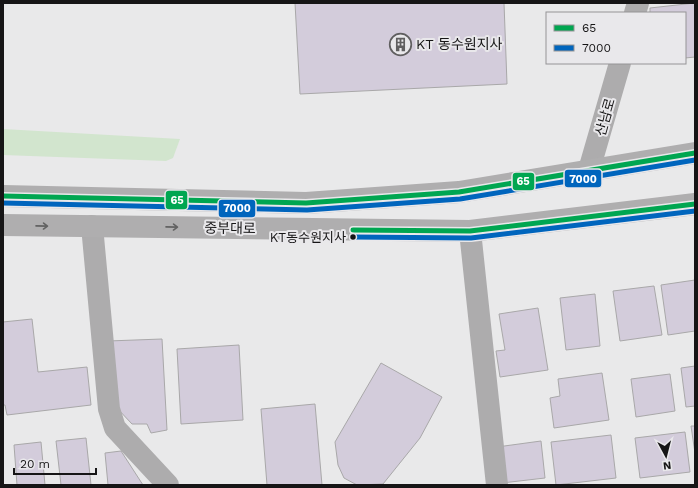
<svg xmlns="http://www.w3.org/2000/svg" width="698" height="488" viewBox="0 0 698 488" font-family="'Work Sans','Noto Sans KR',sans-serif">
<rect width="100%" height="100%" fill="#e9e9ea"/>
<path fill="#d2e5ce" d="M3 129 180 139 173 158 166 161 3 155Z"/>
<g fill="#d3ccdb" stroke="#a9a8a9">
<path d="M295 3H504L507 84 300 94Z"/>
<path d="M695 3V57L685 58V13H650V8Z"/>
<path d="M695 280V331L668 335 661 285Z"/>
<path d="M654 286 662 335 620 341 613 291Z"/>
<path d="M595 294 600 346 566 350 560 298Z"/>
<path d="M538 308 548 370 500 377 496 351 505 350 499 314Z"/>
<path d="M32 319 38 372 87 367 91 405 7 415 5 405H3V322Z"/>
<path d="M162 339 167 430 151 433 147 424H132L116 407 108 341Z"/>
<path d="M239 345 243 420 181 424 177 349Z"/>
<path d="M381 363 442 397 420 438 383 484 357 485 344 478 338 465 335 442Z"/>
<path d="M695 366V406L686 407 681 368Z"/>
<path d="M602 373 609 420 554 428 550 398 560 396 558 379Z"/>
<path d="M670 374 675 411 636 417 631 379Z"/>
<path d="M315 404 322 485H267L261 409Z"/>
<path d="M691 426H695V453Z"/>
<path d="M685 432 690 472 640 478 635 438Z"/>
<path d="M611 435 616 478 556 485 551 442Z"/>
<path d="M86 438 91 485H61L56 441Z"/>
<path d="M541 441 545 478 502 483 497 447Z"/>
<path d="M41 442 45 485H17L14 445Z"/>
<path d="M121 451 143 485H108L105 453Z"/>
</g>
<g fill="none" stroke-linecap="round" stroke-linejoin="round">
<g stroke="#adacad" stroke-width="22">
<path d="M635 13 638 3"/>
<path d="M589 170 620 63"/>
<path d="M92 226 109 409 115 428 168 485"/>
<path d="M470 231 497 485"/>
</g>
<g stroke="#afaeaf" stroke-width="22">
<path d="M3 196 306 203 459 192 695 153"/>
<path d="M3 225 470 231 695 204"/>
</g>
<defs>
<g id="bus-1">
<path d="M3 196 306 203 459 192 695 153"/>
<path d="M353 230 470 231 695 204"/>
</g>
<g id="bus-2">
<path d="M3 203 307 210 460 199 695 160"/>
<path d="M353 237 471 238 695 211"/>
</g>
</defs>
<use href="#bus-1" stroke="#e9e8eb" stroke-width="8"/>
<use href="#bus-2" stroke="#e9e8eb" stroke-width="8"/>
<use href="#bus-1" stroke="#00a651" stroke-width="5"/>
<use href="#bus-2" stroke="#0065bd" stroke-width="5"/>
</g>
<defs><path id="oneway-shaft" d="M-6 0H5M1.5-3L5.5 0L1.5 3" fill="none" stroke-width="1.6" stroke-linecap="round" stroke-linejoin="round"/></defs>
<g stroke="#626262">
<use href="#oneway-shaft" transform="translate(42 226) rotate(1)"/>
<use href="#oneway-shaft" transform="translate(172 227) rotate(1)"/>
</g>
<defs>
<symbol id="building-ring" viewBox="-11 -11 22 22"><circle r="9.5" fill="#e9e8eb" stroke="#605f60" stroke-width="1.5"/><path d="M-4-6H4V6H1V3H-1V6H-4ZM-2.5-4.3h1.7v1.8h-1.7ZM.8-4.3h1.7v1.8H.8ZM-2.5-1h1.7V.8h-1.7ZM.8-1h1.7V.8H.8Z" fill="#605f60"/></symbol>
</defs>
<g fill-rule="evenodd">
<use href="#building-ring" x="388" y="32" width="25" height="25"/>
</g>
<circle fill="#161516" stroke="#e9e8eb" stroke-width="1.5" cx="353" cy="237" r="3.5"/>
<g text-anchor="middle" stroke-width="4" stroke-linejoin="round" paint-order="stroke">
<g font-size="13" fill="#161516" stroke="#e9e8eb" text-anchor="end">
<text x="346" y="242">KT동수원지사</text>
</g>
<g font-size="14" fill="#161516" stroke="#e9e8eb" text-anchor="start">
<text x="416" y="49">KT 동수원지사</text>
</g>
<g font-size="14" fill="#161516" stroke="#e9e8eb">
<text transform="translate(605 117) rotate(-74)" y="5">산남로</text>
<text transform="translate(230 228) rotate(1)" y="5">중부대로</text>
</g>
</g>
<g stroke="#e9e8eb" stroke-width="1.5">
<rect x="564" y="169" width="38" height="19" rx="4" fill="#0065bd"/>
<rect x="512" y="172" width="23" height="19" rx="4" fill="#00a651"/>
<rect x="165" y="190" width="23" height="20" rx="4" fill="#00a651"/>
<rect x="218" y="199" width="38" height="19" rx="4" fill="#0065bd"/>
</g>
<g font-size="11" text-anchor="middle" font-weight="bold" fill="#fff">
<text x="583" y="183">7000</text>
<text x="523" y="185">65</text>
<text x="177" y="204">65</text>
<text x="237" y="212">7000</text>
</g>
<rect width="698" height="488" fill="none" stroke="#161516" stroke-width="8"/>
<rect x="546" y="12" width="140" height="52" fill="#e9e8eb" stroke="#959496"/>
<rect x="554" y="25" width="20" height="6" fill="#00a651" stroke="#959496"/>
<text x="582" y="32" font-size="12" fill="#161516">65</text>
<rect x="554" y="45" width="20" height="6" fill="#0065bd" stroke="#959496"/>
<text x="582" y="52" font-size="12" fill="#161516">7000</text>
<g transform="translate(666 456) rotate(173)" stroke="#e9e8eb" stroke-width="3" paint-order="stroke">
<path d="M0-3L7 15L0 10L-7 15Z" fill="#161516"/>
<text y="-6" font-size="11" font-weight="bold" text-anchor="middle" fill="#161516">N</text>
</g>
<path d="M14 468v6h82v-6" fill="none" stroke="#161516" stroke-width="2"/>
<text x="20" y="468" font-size="12" fill="#161516" stroke="#e9e8eb" stroke-width="3" paint-order="stroke">20 m</text>
</svg>
